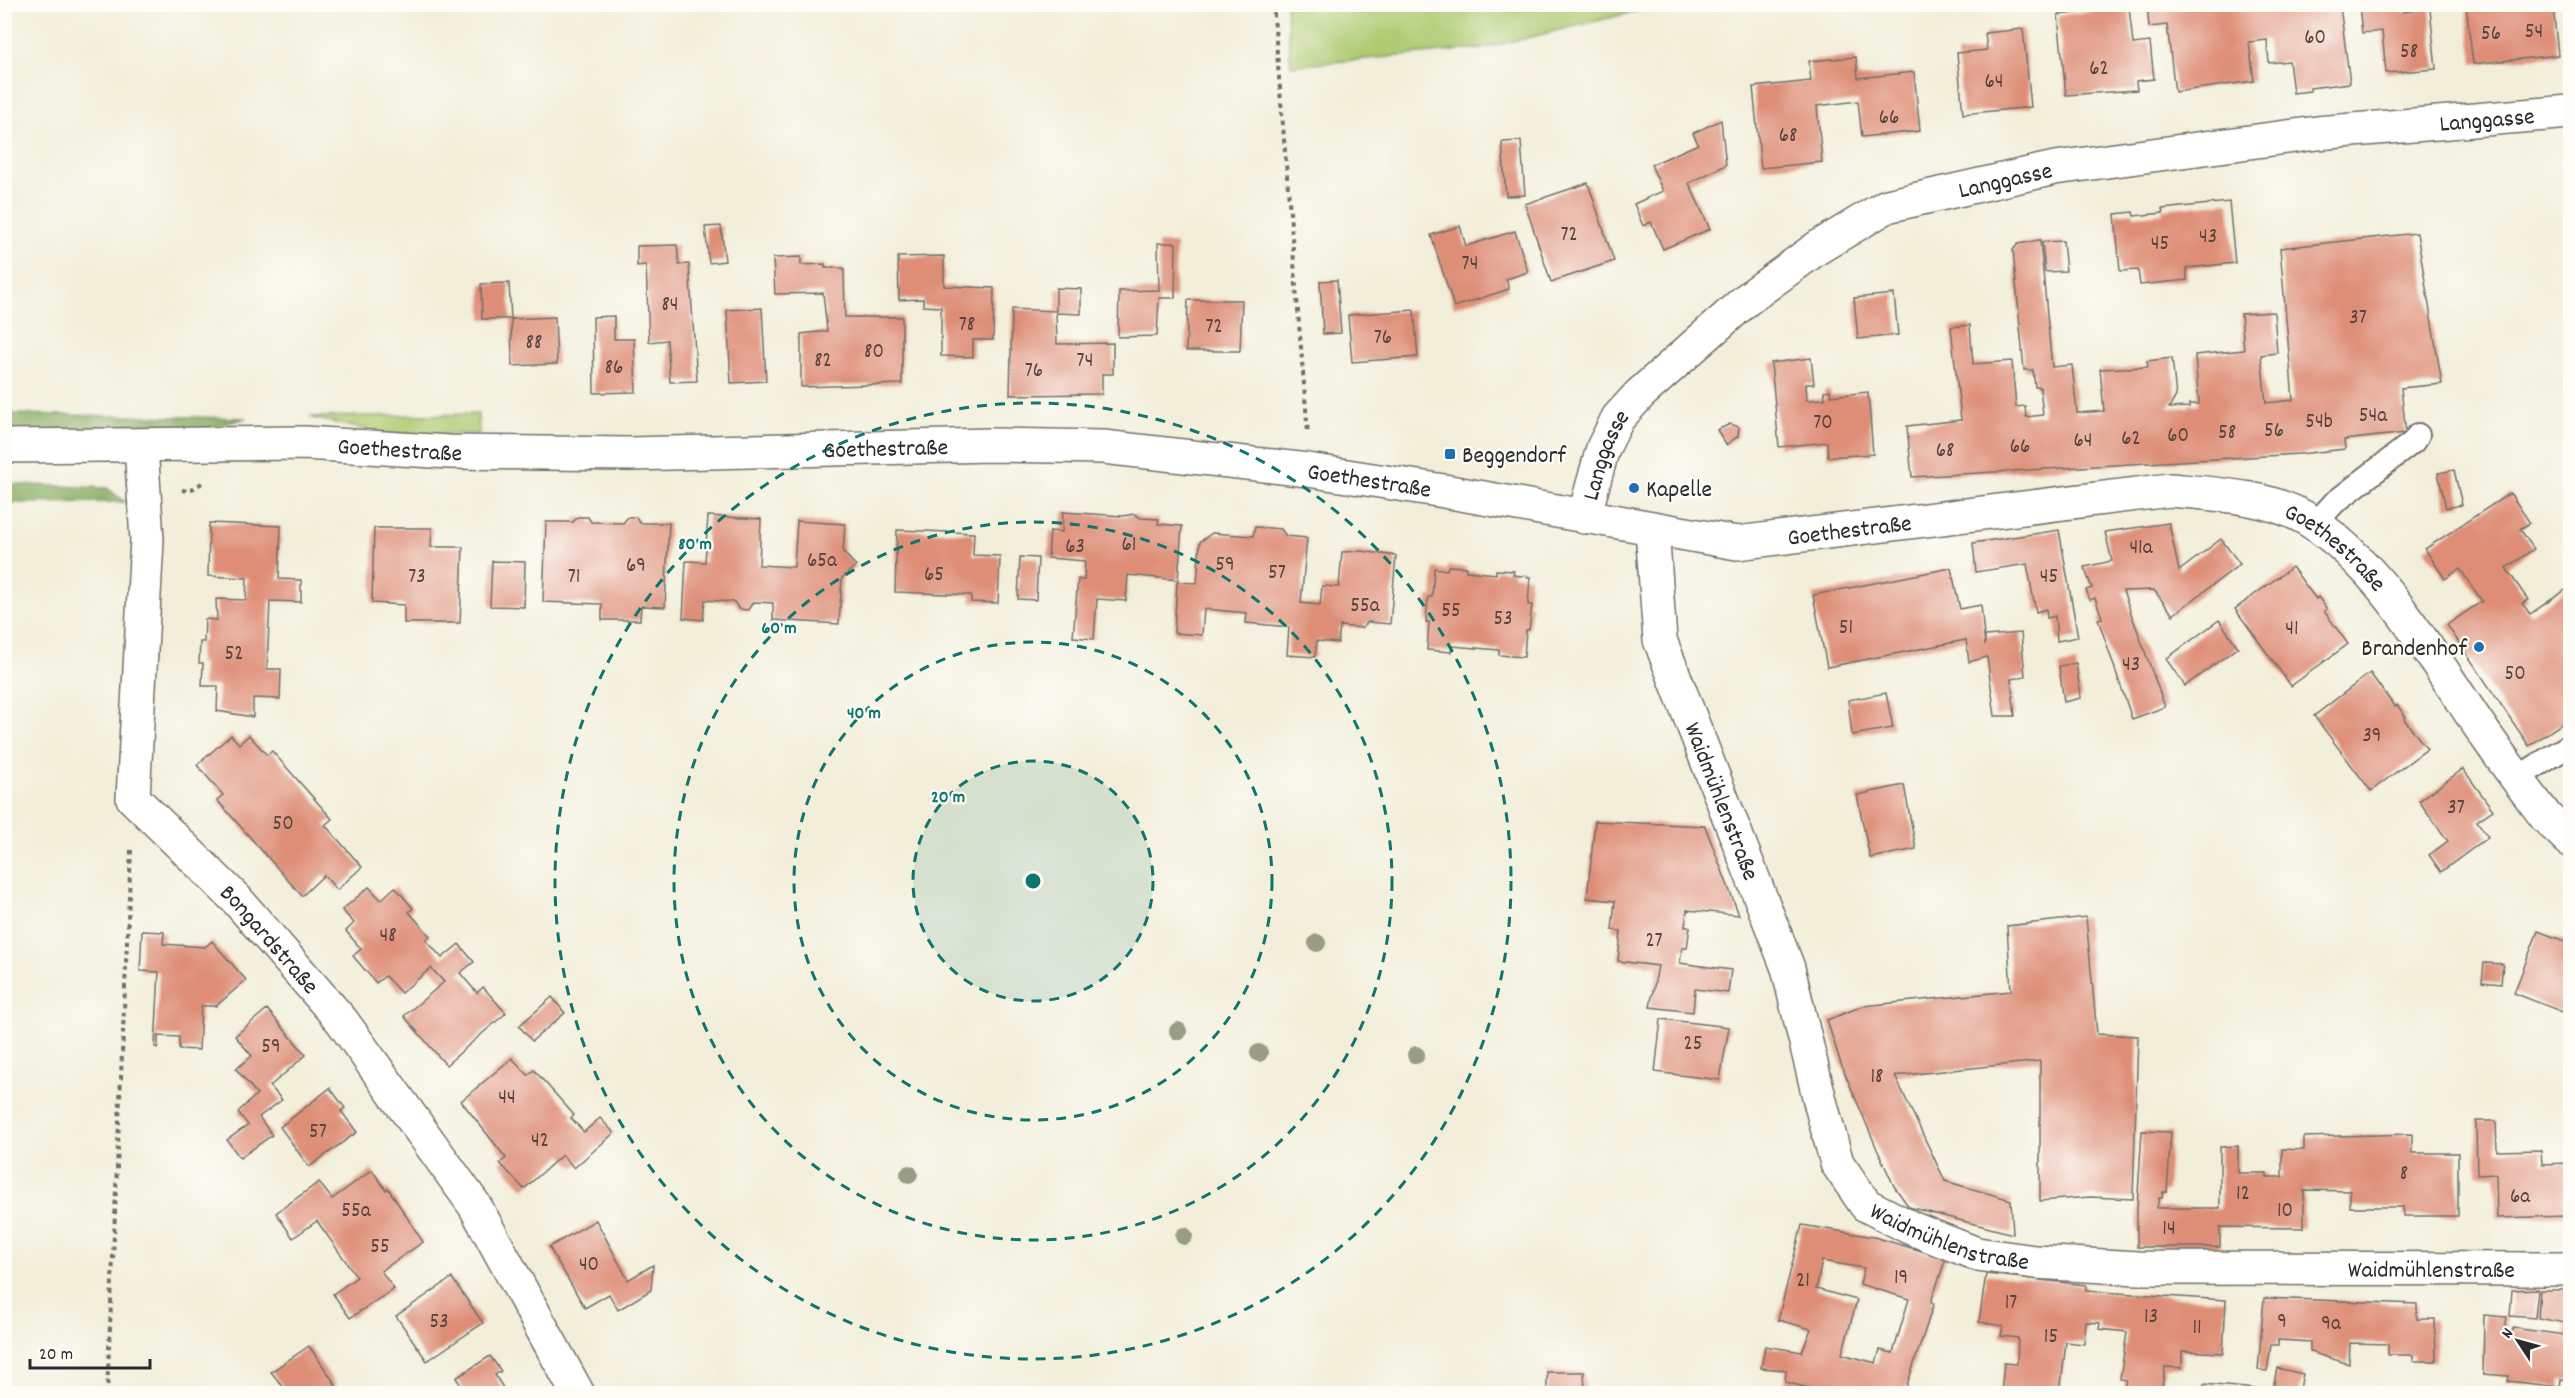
<svg xmlns="http://www.w3.org/2000/svg" width="2575" height="1398" viewBox="0 0 2575 1398" font-family="Dekko,sans-serif">
<rect width="100%" height="100%" fill="#fdfcf7"/>
<filter id="ink" filterUnits="userSpaceOnUse"><feTurbulence type="fractalNoise" baseFrequency=".0167" numOctaves="2"/><feDisplacementMap in="SourceGraphic" scale="12" xChannelSelector="R" yChannelSelector="G"/><feConvolveMatrix kernelMatrix="1 2 1 2 8 2 1 2 1" color-interpolation-filters="sRGB"/></filter>
<filter id="wash" filterUnits="userSpaceOnUse"><feTurbulence type="fractalNoise" baseFrequency=".008" numOctaves="4" result="noise"/><feDisplacementMap in="SourceGraphic" scale="24" xChannelSelector="R" yChannelSelector="G"/><feGaussianBlur stdDeviation="1.35" result="paint"/><feColorMatrix in="noise" values="0 0 0 0 0 0 0 0 0 0 0 0 0 0 0 0 0 1.4 0 .05"/><feComposite in="paint" operator="in"/></filter>
<g filter="url(#wash)">
<rect width="100%" height="100%" fill="#f2eed9"/>
<g fill="#aeca71" stroke="#6c7a4e" stroke-width="1.5">
<path d="M1286 5V4L1662 5 1485 48 1291 66Z"/>
<path d="M478 414 479 434H384L309 417Z"/>
</g>
<g fill="#8aae63" stroke="#5a6c47" stroke-width="1.5">
<path d="M5 414 246 418 193 433H5Z"/>
<path d="M5 484 107 488 125 502 5 503Z"/>
</g>
<g id="blocks">
<g fill="#de8e77" fill-rule="evenodd">
<path d="M2147 4H2301L2302 11 2340 6 2350 83 2310 88V91L2293 93 2289 61 2269 63 2267 40 2249 42 2254 81 2175 92 2167 25 2149 27Z"/>
<path d="M2403 4V12L2430 9 2436 69 2386 73 2382 31 2362 33 2359 5Z"/>
<path d="M2466 5H2553L2558 55 2473 64Z"/>
<path d="M2129 7 2133 44 2150 42 2154 79 2136 81 2137 90 2066 95 2058 15Z"/>
<path d="M2023 29 2031 107 1963 114 1957 53 1987 50 1985 33Z"/>
<path d="M1856 57 1858 78 1914 72 1920 131 1862 137 1858 101 1817 106 1822 162 1761 168 1753 87 1811 81 1809 61Z"/>
<path d="M1721 120 1726 165 1689 183 1710 229 1663 249 1651 222 1643 226 1634 204 1663 191 1651 165 1698 144 1693 133Z"/>
<path d="M1521 141 1525 195 1506 196 1502 142Z"/>
<path d="M1588 183 1614 261 1551 282 1525 204Z"/>
<path d="M2229 202 2235 263 2187 268V280L2140 285 2138 270 2120 271 2115 214 2133 212 2134 216 2163 213 2162 209Z"/>
<path d="M721 226 725 261 709 263 705 227Z"/>
<path d="M1460 226 1466 246 1515 231 1528 272 1506 279 1509 289 1454 307 1431 235Z"/>
<path d="M2417 233 2442 384 2401 388 2406 433 2344 440 2345 449 2299 454 1912 477 1907 426 1961 420 1951 327 1970 325 1973 364 2012 361 2016 407 2025 406 2026 417 2043 415 2040 387H2035L2033 370H2024L2013 250 2018 244 2040 240 2052 367 2072 365 2077 413 2104 411 2100 369 2148 367 2147 361 2172 358 2176 396 2169 408 2189 407V404H2199L2195 355 2244 350 2241 314 2274 312 2277 353 2261 355 2266 403 2293 400 2280 248Z"/>
<path d="M2063 241 2066 271 2045 272 2042 242Z"/>
<path d="M1158 243H1176L1175 298H1159L1157 336 1118 337 1119 291 1159 290Z"/>
<path d="M677 245 679 265 689 264 697 381 670 382 667 340 649 342 646 265 637 266V246Z"/>
<path d="M944 256V286L994 288 993 340H973V357L941 356V307L923 306V299L899 300 898 257Z"/>
<path d="M801 257V265L825 264V268H844L845 317H902V384L801 387V334L827 331 823 293 775 294 773 258Z"/>
<path d="M1337 280 1341 333 1323 334 1320 281Z"/>
<path d="M509 283 511 319H482L481 284Z"/>
<path d="M1056 288 1081 289V314L1056 313 1057 344 1113 343V374H1102V394L1010 395 1012 309 1056 311Z"/>
<path d="M1894 294 1898 335 1858 339 1854 298Z"/>
<path d="M1188 300H1242L1240 351H1186Z"/>
<path d="M762 308 766 381 731 383 727 310Z"/>
<path d="M1414 310 1418 357 1352 362 1348 315Z"/>
<path d="M614 316V339H634L636 392 594 393 593 317Z"/>
<path d="M555 317 557 364 512 366 511 319Z"/>
<path d="M1811 358 1814 384H1806L1807 400 1825 399 1824 391 1830 390 1831 396 1868 392 1873 454 1828 457 1827 442 1779 447 1771 363Z"/>
<path d="M1730 424 1739 427 1738 436 1726 445 1717 430Z"/>
<path d="M2454 470 2462 505 2446 508 2438 473Z"/>
<path d="M2510 493 2530 523 2520 529 2534 549 2506 568 2528 600 2522 603 2530 614 2570 587V718L2529 746 2447 625 2482 601 2460 569 2445 579 2425 549Z"/>
<path d="M1063 512 1123 516 1134 514 1141 518 1159 519 1158 524 1182 526 1178 580 1128 575 1126 601 1097 599 1094 639 1073 637 1078 579 1084 580 1085 561 1048 558 1050 531 1062 532Z"/>
<path d="M708 516 761 519 759 565 794 567 797 521 845 524 843 552 856 566 842 578 839 624 773 620V603L753 602 748 610 739 609 734 602 705 600 703 620 683 618 686 561 705 562Z"/>
<path d="M578 517H588L591 522 623 523 628 517H636L640 523H669L665 607 641 606 640 620H602V604L543 602 546 522H573Z"/>
<path d="M209 523 281 526 279 579 301 580V602L270 601 267 669H281L280 699 253 698V717L217 711 218 686H202L203 663H199L200 642H204L205 619 217 620 216 599 246 600 247 578 208 576Z"/>
<path d="M2169 523 2179 571 2221 539 2240 564 2173 615 2154 590 2123 591 2165 707 2132 719 2098 619 2102 618 2095 598 2090 600 2086 590 2092 588 2084 567 2112 561 2105 532Z"/>
<path d="M1255 527 1281 529 1286 536 1307 538 1301 603 1320 605 1322 586 1339 587 1342 552 1362 551 1396 556 1390 624 1368 622 1362 628 1340 626 1338 643 1317 641 1315 657 1287 655 1289 627 1246 623 1247 613 1204 609 1202 635 1174 633 1177 582 1197 583 1200 542 1212 533 1253 536Z"/>
<path d="M374 528H432L431 547H463L460 623H404V605L372 603Z"/>
<path d="M897 530 974 533 973 555 1000 556 998 603 971 602V595L895 592Z"/>
<path d="M2059 530 2078 637 2057 641 2055 616 2047 618 2046 609 2036 612 2027 564 1976 572 1973 543Z"/>
<path d="M1020 557 1038 558 1036 600 1018 599Z"/>
<path d="M492 561 525 562 524 607 490 606Z"/>
<path d="M1448 566 1466 567V571L1496 574V570L1514 571 1513 575 1530 577 1528 605H1532L1529 630H1526L1524 657 1499 655V650L1452 646 1451 652 1427 650 1429 622H1426L1428 597H1432L1434 568 1447 570Z"/>
<path d="M2292 567 2316 599 2318 597 2327 609 2324 611 2348 644 2291 686 2235 609Z"/>
<path d="M1951 568 1960 609 1981 605 1985 646V636L2021 633 2025 676 2011 679 2015 716H1995L1987 657 1969 662 1966 640 1827 667 1813 595Z"/>
<path d="M2219 620 2238 647 2185 686 2166 659Z"/>
<path d="M2076 663 2081 698 2064 702 2059 666Z"/>
<path d="M2370 673 2395 707 2397 705 2406 717 2404 719 2427 749 2371 791 2314 716Z"/>
<path d="M1886 693 1893 728 1852 735 1848 700Z"/>
<path d="M231 735 239 744 249 735 267 755 272 751 332 819 325 825 362 867 337 890 324 875 302 896 217 800 223 795 197 765Z"/>
<path d="M2463 769 2493 810 2477 821 2488 837 2441 872 2429 855 2448 841 2419 801Z"/>
<path d="M1904 785 1916 849 1870 858 1857 795Z"/>
<path d="M1595 821 1705 826 1739 915 1687 910 1685 927H1690L1687 948H1682L1680 963 1731 970 1728 993 1695 989 1693 1012 1650 1007 1658 966 1618 961 1621 931 1612 930 1615 901 1587 898Z"/>
<path d="M369 887 381 900 395 887 413 908 409 912 430 936 426 940 442 958 459 944 474 962 460 973 477 993 483 987 506 1013 446 1065 404 1016 444 982 431 968 401 993 385 976 376 983 353 956 361 949 346 931 354 923 342 910Z"/>
<path d="M2086 917 2097 1034 2138 1036 2133 1199 2090 1197 2040 1201V1061L1895 1076 1945 1181 2011 1200 2013 1234 1909 1207 1894 1186 1877 1149 1841 1064 1827 1020 1863 1006 2011 991 2007 926Z"/>
<path d="M142 931 164 932 163 944 205 947 212 941 246 980 216 1006H201L199 1050 179 1049V1037L158 1036V1048L155 1047 159 972 140 971Z"/>
<path d="M2538 931 2570 943V1015L2514 993Z"/>
<path d="M2484 963 2503 964 2501 984 2482 982Z"/>
<path d="M552 997 565 1013 532 1041 519 1026Z"/>
<path d="M267 1009 306 1055 270 1086 282 1100 259 1117 272 1135 240 1158 227 1140 248 1125 238 1112 257 1094 236 1069 252 1056 235 1036Z"/>
<path d="M1661 1019 1729 1027 1720 1080 1655 1072Z"/>
<path d="M512 1058 528 1075 534 1070 574 1115 571 1118 584 1132 600 1118 614 1133 574 1168 562 1155 524 1189 500 1163 506 1158 461 1101Z"/>
<path d="M330 1088 345 1108 341 1111 357 1132 309 1167 280 1127Z"/>
<path d="M2476 1121H2496L2497 1151 2541 1150 2542 1164 2570 1163V1216L2497 1218 2496 1174 2477 1175Z"/>
<path d="M2142 1131 2171 1132 2167 1192H2163L2162 1198H2159L2157 1208H2220V1147L2238 1146V1173H2267V1177H2282V1149L2304 1150V1137L2412 1134V1153H2458V1216H2404L2403 1207H2350V1191L2304 1190V1228L2220 1227V1247H2137V1208Z"/>
<path d="M372 1170 386 1190 388 1188 423 1242 381 1271 394 1289 350 1318 333 1294 357 1277 317 1221 293 1238 276 1213 319 1182 332 1199Z"/>
<path d="M596 1220 628 1280 653 1265 651 1290 618 1310 609 1294 585 1308 549 1247Z"/>
<path d="M1802 1225 1874 1237 1946 1258 1931 1302 1934 1303 1904 1394H1833L1785 1382 1786 1370 1761 1368 1765 1346 1802 1352 1811 1329 1778 1320ZM1822 1261 1864 1268 1860 1284 1909 1299 1893 1353 1880 1350 1876 1363 1842 1354 1857 1300 1816 1289Z"/>
<path d="M1986 1274 2086 1285V1291L2226 1300 2223 1353 2182 1351V1368L2165 1367 2161 1394H2123L2126 1380 2120 1379 2127 1332 2099 1329 2100 1323 2086 1322 2084 1344 2066 1342 2060 1394H2001L2004 1363 2017 1364 2018 1338 2001 1336 2003 1326 1979 1322Z"/>
<path d="M452 1278 483 1323 427 1361 396 1316Z"/>
<path d="M2538 1289 2535 1318 2510 1316 2512 1290Z"/>
<path d="M2540 1290H2570V1380L2561 1379 2560 1387 2508 1381 2509 1376 2483 1374 2484 1315 2507 1317 2505 1330 2513 1331V1328L2565 1335V1323L2538 1318Z"/>
<path d="M2264 1298 2417 1304V1319H2435L2436 1361H2413V1355H2388V1344L2350 1343 2349 1364 2310 1352V1342L2278 1340V1345H2271L2267 1371 2258 1370Z"/>
<path d="M309 1346 336 1385 323 1394H289L271 1372Z"/>
<path d="M490 1356 501 1371 495 1375 507 1394H467L456 1378Z"/>
<path d="M2277 1368 2303 1374 2299 1394H2272Z"/>
<path d="M1547 1372H1584L1585 1390H1638V1394H1547Z"/>
<path d="M2204 1384 2236 1387 2263 1390V1394H2202Z"/>
</g>
</g>
</g>
<g filter="url(#ink)">
<use href="#blocks" fill-opacity="0" stroke="#716f68" stroke-width="1.5"/>
<g fill="none" stroke-linecap="round" stroke-linejoin="round">
<defs>
<g id="service">
<path d="M2314 525 2334 503 2413 442 2418 435"/>
<path d="M2517 778 2570 745"/>
</g>
<g id="minor">
<path id="s1" d="M141 445 147 540 133 798 237 900 342 1021 475 1206 578 1394"/>
<path id="s2" d="M1584 517 1603 448 1618 418 1640 394 1746 300 1817 248 1887 206 2055 168 2317 133 2570 112"/>
<path id="s3" d="M1652 529 1660 640 1788 968 1821 1105 1837 1163 1866 1205 1911 1228 1977 1254 2035 1262 2138 1268 2570 1269"/>
</g>
<g id="tertiary">
<path id="s4" d="M4 446 304 443 449 452 630 454 990 445 1103 447 1308 470 1444 491 1737 543 2170 490C2214 494 2268 496 2307 519 2384 566 2438 668 2489 740 2507 766 2527 792 2546 817L2570 840"/>
</g>
</defs>
<use href="#service" stroke="#716f68" stroke-width="26"/>
<use href="#minor" stroke="#716f68" stroke-width="36"/>
<use href="#tertiary" stroke="#716f68" stroke-width="36"/>
<g stroke="#716f68" stroke-width="4" stroke-dasharray="4.5 4.5" stroke-linecap="butt">
<path d="M1273 4 1308 434"/>
<path d="M182 490 189 491 202 483"/>
<path d="M107 1394 131 850"/>
</g>
<use href="#service" stroke="#fff" stroke-width="22"/>
<use href="#minor" stroke="#fff" stroke-width="33"/>
<use href="#tertiary" stroke="#fff" stroke-width="33"/>
</g>
<g fill="#9a9d85">
<circle cx="1317" cy="943" r="9"/>
<circle cx="1178" cy="1031" r="9"/>
<circle cx="1259" cy="1053" r="9"/>
<circle cx="1416" cy="1055" r="9"/>
<circle cx="909" cy="1174" r="9"/>
<circle cx="1184" cy="1236" r="9"/>
</g>
</g>
<circle cx="1033" cy="881" r="120" fill="#0f766e" fill-opacity=".12"/>
<g fill="none" stroke="#0f766e" stroke-width="3" stroke-dasharray="10 8">
<circle cx="1033" cy="881" r="120"/>
<circle cx="1033" cy="881" r="239"/>
<circle cx="1033" cy="881" r="359"/>
<circle cx="1033" cy="881" r="478"/>
</g>
<g fill="#1f6fb2" stroke="#fdfcf7" stroke-width="2">
<rect x="1444" y="448" width="12" height="12" rx="3"/>
<circle cx="1634" cy="488" r="6"/>
<circle cx="2479" cy="647" r="6"/>
</g>
<g text-anchor="middle" stroke-width="4.5" stroke-linejoin="round" paint-order="stroke">
<g font-size="21" fill="#58443e">
<text x="2534" y="37">54</text>
<text x="2491" y="39">56</text>
<text x="2315" y="43">60</text>
<text x="2409" y="57">58</text>
<text x="2099" y="74">62</text>
<text x="1994" y="87">64</text>
<text x="1889" y="123">66</text>
<text x="1788" y="141">68</text>
<text x="1569" y="240">72</text>
<text x="2208" y="242">43</text>
<text x="2160" y="249">45</text>
<text x="1470" y="269">74</text>
<text x="670" y="310">84</text>
<text x="2358" y="323">37</text>
<text x="967" y="330">78</text>
<text x="1214" y="332">72</text>
<text x="1383" y="343">76</text>
<text x="534" y="348">88</text>
<text x="874" y="357">80</text>
<text x="823" y="366">82</text>
<text x="1085" y="366">74</text>
<text x="614" y="373">86</text>
<text x="1034" y="376">76</text>
<text x="2373" y="421">54a</text>
<text x="2319" y="427">54b</text>
<text x="1823" y="428">70</text>
<text x="2274" y="436">56</text>
<text x="2227" y="438">58</text>
<text x="2178" y="441">60</text>
<text x="2131" y="444">62</text>
<text x="2083" y="446">64</text>
<text x="2020" y="452">66</text>
<text x="1945" y="456">68</text>
<text x="1129" y="550">61</text>
<text x="1075" y="552">63</text>
<text x="2141" y="553">41a</text>
<text x="822" y="566">65a</text>
<text x="1225" y="570">59</text>
<text x="636" y="571">69</text>
<text x="1277" y="578">57</text>
<text x="934" y="580">65</text>
<text x="417" y="582">73</text>
<text x="574" y="582">71</text>
<text x="2049" y="582">45</text>
<text x="1365" y="611">55a</text>
<text x="1451" y="616">55</text>
<text x="1503" y="624">53</text>
<text x="1846" y="633">51</text>
<text x="2292" y="634">41</text>
<text x="234" y="659">52</text>
<text x="2131" y="670">43</text>
<text x="2515" y="679">50</text>
<text x="2372" y="741">39</text>
<text x="2456" y="813">37</text>
<text x="283" y="829">50</text>
<text x="388" y="941">48</text>
<text x="1654" y="946">27</text>
<text x="1693" y="1049">25</text>
<text x="271" y="1052">59</text>
<text x="1877" y="1082">18</text>
<text x="507" y="1103">44</text>
<text x="318" y="1137">57</text>
<text x="540" y="1146">42</text>
<text x="2404" y="1179">8</text>
<text x="2243" y="1199">12</text>
<text x="2520" y="1202">6a</text>
<text x="356" y="1216">55a</text>
<text x="2285" y="1216">10</text>
<text x="2169" y="1234">14</text>
<text x="380" y="1252">55</text>
<text x="589" y="1270">40</text>
<text x="1901" y="1283">19</text>
<text x="1803" y="1286">21</text>
<text x="2011" y="1308">17</text>
<text x="2151" y="1322">13</text>
<text x="439" y="1327">53</text>
<text x="2282" y="1327">9</text>
<text x="2331" y="1329">9a</text>
<text x="2197" y="1333">11</text>
<text x="2051" y="1342">15</text>
</g>
<g font-size="24" fill="#2b2b2b" stroke="#fdfcf7">
<text dy="8" stroke="none"><textPath href="#s2" startOffset="1056">Langgasse</textPath></text>
<text dy="8" stroke="none"><textPath href="#s2" startOffset="570">Langgasse</textPath></text>
<text dy="8" stroke="none"><textPath href="#s4" startOffset="882">Goethestraße</textPath></text>
<text dy="8" stroke="none"><textPath href="#s4" startOffset="396">Goethestraße</textPath></text>
<text dy="8" stroke="none"><textPath href="#s2" startOffset="66">Langgasse</textPath></text>
<text dy="8" stroke="none"><textPath href="#s4" startOffset="1368">Goethestraße</textPath></text>
<text dy="8" stroke="none"><textPath href="#s4" startOffset="1854">Goethestraße</textPath></text>
<text dy="8" stroke="none"><textPath href="#s4" startOffset="2358">Goethestraße</textPath></text>
<text dy="8" stroke="none"><textPath href="#s3" startOffset="284">Waidmühlenstraße</textPath></text>
<text dy="8" stroke="none"><textPath href="#s1" startOffset="550">Bongardstraße</textPath></text>
<text dy="8" stroke="none"><textPath href="#s3" startOffset="806">Waidmühlenstraße</textPath></text>
<text dy="8" stroke="none"><textPath href="#s3" startOffset="1292">Waidmühlenstraße</textPath></text>
</g>
<g font-size="24" fill="#2b2b2b" stroke="#fdfcf7" text-anchor="start">
<text x="1462" y="462">Beggendorf</text>
<text x="1646" y="496">Kapelle</text>
<text x="2467" y="655" text-anchor="end">Brandenhof</text>
</g>
</g>
<circle cx="1033" cy="881" r="9" fill="#0f766e" stroke="#fdfcf7" stroke-width="3"/>
<g font-size="18" text-anchor="middle" font-weight="bold" fill="#0f766e" stroke="#fdfcf7" stroke-width="4.5" stroke-linejoin="round" paint-order="stroke">
<text x="695" y="549">80 m</text>
<text x="779" y="633">60 m</text>
<text x="864" y="718">40 m</text>
<text x="948" y="802">20 m</text>
</g>
<rect width="2575" height="1398" fill="none" stroke="#fdfcf7" stroke-width="24"/>
<g transform="translate(2518 1341) rotate(306)" stroke="#fdfcf7" stroke-width="4.5" paint-order="stroke">
<path d="M0-4.5L10 22L0 15L-10 22Z" fill="#2b2b2b"/>
<text y="-9" font-size="16" font-weight="bold" text-anchor="middle" fill="#2b2b2b">N</text>
</g>
<path d="M30 1359v9h120v-9" fill="none" stroke="#2b2b2b" stroke-width="3"/>
<text x="39" y="1359" font-size="18" fill="#2b2b2b" stroke="#fdfcf7" stroke-width="4.5" paint-order="stroke">20 m</text>
</svg>
